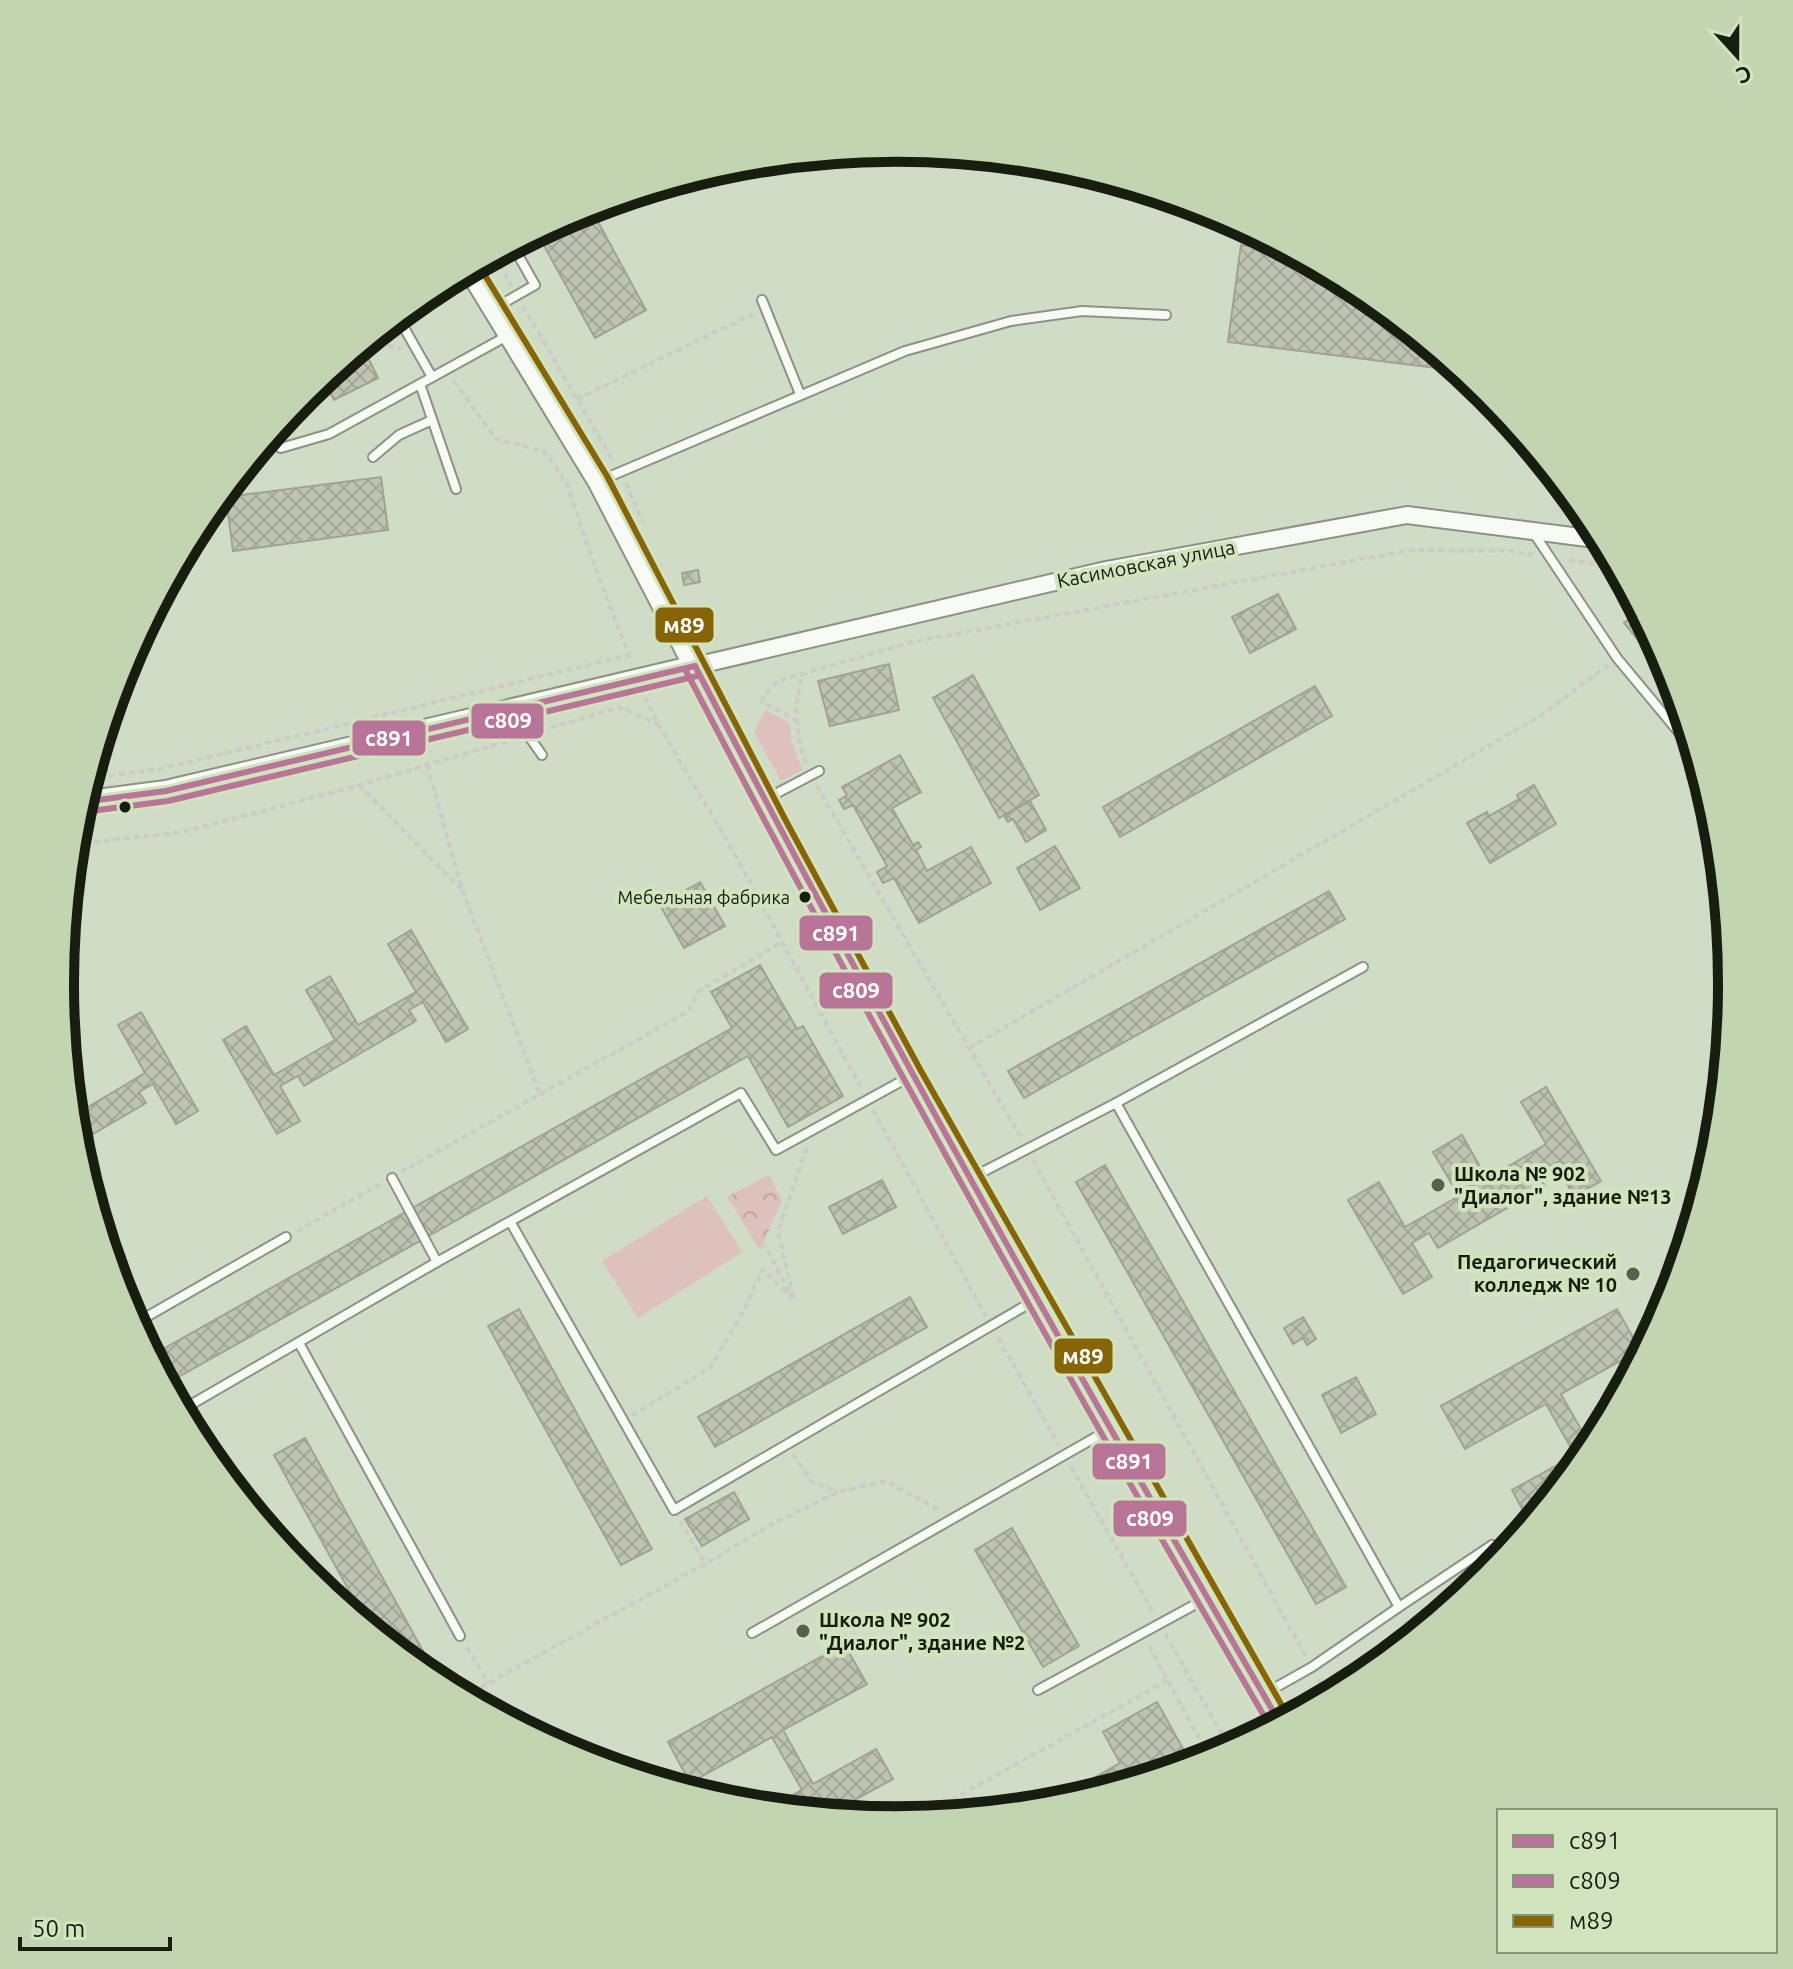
<svg xmlns="http://www.w3.org/2000/svg" width="1793" height="1969" viewBox="0 0 1793 1969" font-family="Ubuntu,sans-serif">
<defs>
<pattern id="park-crowns" width="20" height="18" patternUnits="userSpaceOnUse" patternTransform="scale(2)"><rect width="20" height="18" fill="#dec0bc"/><path d="M2 6a3 3 0 1 1 6 0M12 15a3 3 0 1 1 6 0" fill="none" stroke="#bea5a1"/></pattern>
<pattern id="building-cross-hatch" width="8" height="8" patternUnits="userSpaceOnUse" patternTransform="scale(2)"><rect width="8" height="8" fill="#bec3b2"/><path d="M0 0l8 8M0 8l8-8" fill="none" stroke="#a3a798"/></pattern>
</defs>
<rect width="100%" height="100%" fill="#d1dcc6"/>
<g fill="#dec0bc">
<path d="M765 710 790 723 791 739 802 770 781 781 754 732Z"/>
<path d="M707 1196 742 1252 638 1318 602 1261Z"/>
</g>
<path fill="url(#park-crowns)" d="M769 1175 782 1200 760 1250 727 1197Z"/>
<g fill="url(#building-cross-hatch)" stroke="#9ea392" stroke-width="2">
<path d="M590 207 646 310 595 338 537 233 577 212Z"/>
<path d="M1241 245 1290 251 1362 289 1461 371 1228 342Z"/>
<path d="M364 349 378 378 334 400 323 378 349 357Z"/>
<path d="M381 477 388 530 233 551 226 497Z"/>
<path d="M698 570 700 582 684 585 682 573Z"/>
<path d="M1278 594 1296 629 1250 653 1232 617Z"/>
<path d="M1640 610 1669 665 1677 688 1624 623Z"/>
<path d="M889 664 899 710 830 726 818 681Z"/>
<path d="M973 675 1039 795 999 818 933 698Z"/>
<path d="M1315 686 1332 716 1120 837 1103 807Z"/>
<path d="M900 755 921 792 892 808 913 845 918 842 921 847 916 850 927 871 971 847 991 883 919 923 894 878 883 883 877 872 887 866 853 805 844 809 839 800 847 795 842 787Z"/>
<path d="M1534 785 1556 824 1490 863 1467 823 1487 812 1489 816 1519 799 1517 795Z"/>
<path d="M1030 801 1046 830 1026 842 1013 819 1008 822 1004 816Z"/>
<path d="M1055 846 1080 888 1040 910 1017 868Z"/>
<path d="M700 882 725 926 684 948 660 905Z"/>
<path d="M1329 891 1345 919 1024 1098 1008 1071Z"/>
<path d="M411 930 468 1029 446 1042 423 1002 409 1010 416 1021 304 1086 298 1076 280 1086 300 1121 277 1134 223 1040 246 1026 274 1075 335 1040 306 990 330 976 358 1025 416 992 388 944Z"/>
<path d="M760 965 797 1029 803 1026 843 1096 788 1127 748 1056 425 1238 409 1210 732 1028 711 992Z"/>
<path d="M141 1012 198 1111 176 1124 153 1084 139 1092 146 1103 76 1144 69 1074 88 1107 145 1073 118 1025Z"/>
<path d="M1546 1087 1601 1181 1574 1196 1555 1163 1537 1174 1545 1186 1438 1248 1429 1233 1412 1243 1432 1277 1403 1294 1348 1200 1379 1182 1405 1227 1459 1196 1433 1152 1462 1135 1487 1179 1546 1144 1521 1102Z"/>
<path d="M1105 1165 1346 1587 1316 1604 1076 1182Z"/>
<path d="M882 1180 896 1207 843 1234 829 1207Z"/>
<path d="M409 1210 425 1238 166 1384 151 1356Z"/>
<path d="M910 1297 927 1327 715 1447 698 1417Z"/>
<path d="M519 1309 652 1549 621 1565 488 1326Z"/>
<path d="M1617 1309 1640 1350 1561 1394 1591 1447 1594 1446 1536 1518 1529 1522 1512 1490 1575 1455 1546 1404 1465 1449 1441 1406Z"/>
<path d="M1303 1317 1316 1339 1307 1345 1303 1338 1293 1344 1284 1328Z"/>
<path d="M1356 1377 1376 1414 1341 1433 1322 1395Z"/>
<path d="M305 1438 438 1678 433 1680 371 1630 274 1455Z"/>
<path d="M734 1492 749 1519 702 1546 685 1519Z"/>
<path d="M1012 1528 1079 1646 1043 1667 975 1550Z"/>
<path d="M844 1644 867 1684 783 1730 813 1784 876 1749 893 1779 829 1814 769 1808 802 1790 772 1737 690 1783 668 1742Z"/>
<path d="M1157 1702 1192 1765 1059 1805 1043 1807 1120 1763 1103 1732Z"/>
</g>
<g fill="none" stroke-linecap="round" stroke-linejoin="round">
<defs>
<g id="service">
<path d="M762 300 800 394"/>
<path d="M493 309 535 285 513 246"/>
<path d="M398 317 432 377"/>
<path d="M420 384 456 489"/>
<path d="M267 440 281 448 329 434 507 336"/>
<path d="M373 457 399 435 432 420"/>
<path d="M599 481 905 351 1011 321 1082 311 1166 315"/>
<path d="M1533 532 1617 658 1696 753"/>
<path d="M519 709 528 735 542 755"/>
<path d="M764 800 819 771"/>
<path d="M1116 1103 1399 1607 1312 1667 1264 1694"/>
<path d="M392 1178 437 1262"/>
<path d="M971 1178 1116 1103 1363 967"/>
<path d="M511 1223 674 1510 1037 1299"/>
<path d="M134 1324 286 1237"/>
<path d="M299 1343 460 1636"/>
<path d="M180 1411 437 1262 741 1093 776 1150 911 1076"/>
<path d="M1399 1607 1492 1545"/>
<path d="M752 1633 1110 1429"/>
<path d="M1038 1690 1207 1598"/>
</g>
<path id="minor" d="M695 666 1106 570 1407 515 1603 540"/>
<g id="tertiary">
<path d="M469 269 598 481 777 826 912 1076 1280 1723"/>
<path d="M82 802 166 791 695 666"/>
</g>
</defs>
<use href="#service" stroke="#8b9383" stroke-width="12"/>
<use href="#minor" stroke="#8b9383" stroke-width="20"/>
<use href="#tertiary" stroke="#8b9383" stroke-width="24"/>
<g stroke="#cacdc7" stroke-width="4" stroke-dasharray="6 4" stroke-linecap="butt">
<path d="M495 255 511 285"/>
<path d="M523 306 613 461"/>
<path d="M369 340 401 349"/>
<path d="M454 381 496 439 545 452 567 484 594 565 632 663"/>
<path d="M577 399 755 313"/>
<path d="M626 483 643 522"/>
<path d="M1569 560 1617 567"/>
<path d="M697 625 702 634 718 641"/>
<path d="M645 697 658 724 732 849 861 1088"/>
<path d="M798 721 762 702C771 681 781 680 802 674"/>
<path d="M541 731 619 707 658 724"/>
<path d="M806 763C795 736 794 703 802 674L912 642 1411 550 1511 551 1533 555"/>
<path d="M427 765 462 889 540 1094"/>
<path d="M89 779 165 768 629 655"/>
<path d="M359 785 461 889"/>
<path d="M817 786 1021 1138"/>
<path d="M74 844 184 832 359 785 518 738"/>
<path d="M969 1048 1542 715 1608 665"/>
<path d="M873 1110 986 1316"/>
<path d="M1033 1160 1306 1657"/>
<path d="M401 1172 689 1011 698 992 783 941"/>
<path d="M297 1231 380 1184"/>
<path d="M763 1242 790 1293"/>
<path d="M998 1338 1059 1445"/>
<path d="M632 1415 710 1368 745 1308 763 1269 794 1300 778 1232 807 1147"/>
<path d="M793 1454 811 1481 838 1492"/>
<path d="M1071 1467 1153 1612"/>
<path d="M680 1521 705 1564"/>
<path d="M1421 1609 1436 1618"/>
<path d="M1165 1634 1231 1750"/>
<path d="M1149 1646 1210 1759"/>
<path d="M467 1647 488 1683"/>
<path d="M1318 1679 1328 1698"/>
<path d="M463 1697 705 1564 776 1522 838 1492 887 1481 940 1511"/>
<path d="M917 1819 1169 1680"/>
</g>
<use href="#service" stroke="#f8faf6" stroke-width="8"/>
<use href="#minor" stroke="#f8faf6" stroke-width="16"/>
<use href="#tertiary" stroke="#f8faf6" stroke-width="20"/>
<defs>
<g id="bus-1">
<path d="M695 666C881 1024 1077 1375 1280 1723"/>
<path d="M82 802 166 791 695 666"/>
</g>
<g id="bus-2">
<path d="M686 671C872 1028 1068 1380 1271 1728"/>
<path d="M83 812 168 801 697 676"/>
</g>
<path id="bus-3" d="M478 264 607 476 786 821 921 1071 1289 1718"/>
</defs>
<use href="#bus-1" stroke="#d1e4be" stroke-width="12"/>
<use href="#bus-2" stroke="#d1e4be" stroke-width="12"/>
<use href="#bus-3" stroke="#d1e4be" stroke-width="12"/>
<use href="#bus-1" stroke="#b97598" stroke-width="6"/>
<use href="#bus-2" stroke="#b97598" stroke-width="6"/>
<use href="#bus-3" stroke="#876406" stroke-width="6"/>
</g>
<g fill="#171e10" stroke="#d1e4be" stroke-width="3">
<circle cx="125" cy="807" r="7"/>
<circle cx="805" cy="897" r="7"/>
</g>
<g fill="#586050" stroke="#d1e4be" stroke-width="3">
<circle cx="1438" cy="1185" r="8"/>
<circle cx="1633" cy="1274" r="8"/>
<circle cx="803" cy="1631" r="8"/>
</g>
<g text-anchor="middle" stroke-width="8" stroke-linejoin="round" paint-order="stroke">
<g font-size="18" fill="#171e10" stroke="#d1e4be" text-anchor="end">
<text x="790" y="904">Мебельная фабрика</text>
</g>
<g font-size="20" fill="#171e10" stroke="#d1e4be">
<text transform="translate(1146 564) rotate(-11)" y="7">Касимовская улица</text>
</g>
<g font-size="20" font-weight="bold" fill="#171e10" stroke="#d1e4be" text-anchor="start">
<text x="1454" y="1181">Школа № 902<tspan x="1454" dy="23">"Диалог", здание №13</tspan></text>
<text x="1617" y="1269" text-anchor="end">Педагогический<tspan x="1617" dy="23">колледж № 10</tspan></text>
<text x="819" y="1627">Школа № 902<tspan x="819" dy="23">"Диалог", здание №2</tspan></text>
</g>
</g>
<path d="M0 0H1793V1969H0ZM74 984a822 822 0 1 1 1644 0a822 822 0 1 1-1644 0Z" fill="#c2d4b0" fill-rule="evenodd"/>
<path fill="none" stroke="#171e10" stroke-width="10" d="M74 984a822 822 0 1 1 1644 0a822 822 0 1 1-1644 0Z"/>
<g stroke="#d1e4be" stroke-width="3">
<rect x="654" y="606" width="61" height="38" rx="8" fill="#876406"/>
<rect x="470" y="702" width="75" height="38" rx="8" fill="#b97598"/>
<rect x="351" y="719" width="76" height="38" rx="8" fill="#b97598"/>
<rect x="798" y="914" width="76" height="38" rx="8" fill="#b97598"/>
<rect x="818" y="971" width="76" height="39" rx="8" fill="#b97598"/>
<rect x="1053" y="1337" width="61" height="38" rx="8" fill="#876406"/>
<rect x="1091" y="1442" width="76" height="39" rx="8" fill="#b97598"/>
<rect x="1112" y="1499" width="76" height="39" rx="8" fill="#b97598"/>
</g>
<g font-size="22" text-anchor="middle" font-weight="bold" fill="#fff">
<text x="684" y="633">м89</text>
<text x="508" y="728">с809</text>
<text x="389" y="746">с891</text>
<text x="836" y="941">с891</text>
<text x="856" y="998">с809</text>
<text x="1083" y="1364">м89</text>
<text x="1129" y="1469">с891</text>
<text x="1150" y="1526">с809</text>
</g>
<rect x="1497" y="1809" width="280" height="144" fill="#d1e4be" stroke="#879578" stroke-width="2"/>
<rect x="1513" y="1835" width="40" height="12" fill="#b97598" stroke="#879578" stroke-width="2"/>
<text x="1569" y="1849" font-size="24" fill="#171e10">с891</text>
<rect x="1513" y="1875" width="40" height="12" fill="#b97598" stroke="#879578" stroke-width="2"/>
<text x="1569" y="1889" font-size="24" fill="#171e10">с809</text>
<rect x="1513" y="1915" width="40" height="12" fill="#876406" stroke="#879578" stroke-width="2"/>
<text x="1569" y="1929" font-size="24" fill="#171e10">м89</text>
<g transform="translate(1737 56) rotate(159)" stroke="#d1e4be" stroke-width="6" paint-order="stroke">
<path d="M0-6L14 30L0 20L-14 30Z" fill="#171e10"/>
<text y="-12" font-size="22" font-weight="bold" text-anchor="middle" fill="#171e10">С</text>
</g>
<path d="M20 1937v12h150v-12" fill="none" stroke="#171e10" stroke-width="4"/>
<text x="32" y="1937" font-size="24" fill="#171e10" stroke="#d1e4be" stroke-width="6" paint-order="stroke">50 m</text>
</svg>
